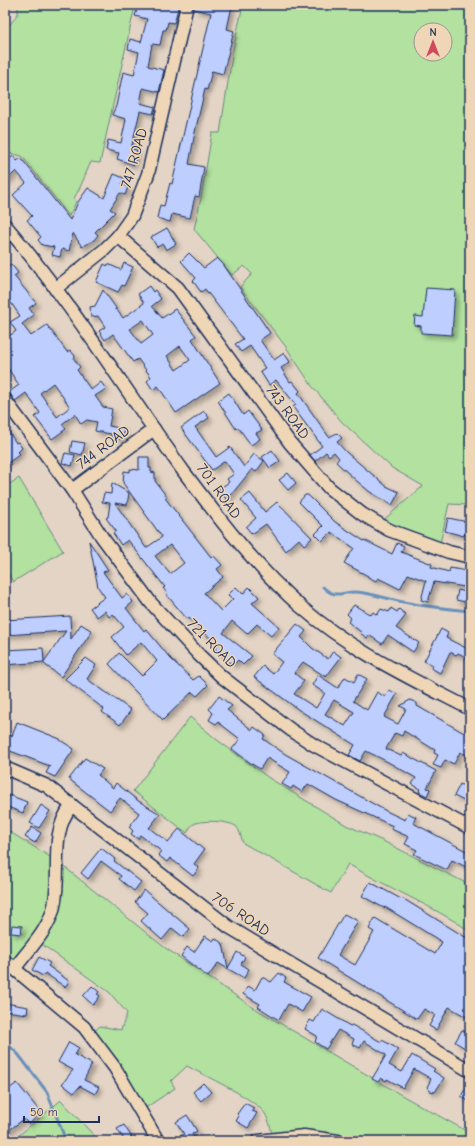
<svg xmlns="http://www.w3.org/2000/svg" width="475" height="1146" viewBox="0 0 475 1146" font-family="'Comic Neue',sans-serif">
<defs>
<filter id="shadow"><feDropShadow dx="3.5" dy="3.5" stdDeviation="2" flood-color="#0004"/></filter>
</defs>
<rect width="100%" height="100%" fill="#e4d4c5"/>
<filter id="ink" filterUnits="userSpaceOnUse"><feTurbulence type="fractalNoise" baseFrequency=".025" numOctaves="2"/><feDisplacementMap in="SourceGraphic" scale="8" xChannelSelector="R" yChannelSelector="G"/><feConvolveMatrix kernelMatrix="1 2 1 2 8 2 1 2 1" color-interpolation-filters="sRGB"/></filter>
<g filter="url(#ink)">
<g fill="#b2e1a0" stroke="#66887f" fill-rule="evenodd">
<path d="M18 5 135 6 100 163 91 162C85 174 82 186 74 198L76 202 69 216 22 156 5 152 8 143 5 141V31L18 14Z"/>
<path d="M243 5 470 6V505L449 504 439 548 380 523 423 486 392 468 342 422 312 386 286 347 240 287 252 274 244 266 232 275 194 229 201 198 212 133H220L233 50ZM421 30H445V54H421Z"/>
<path d="M19 478 63 551 13 582 5 568V487Z"/>
<path d="M190 717 216 739 269 778 346 825 383 841 470 885V931C431 905 388 888 348 864L331 893 243 843C241 838 240 830 236 826 228 821 200 819 192 825 190 827 188 831 187 833L133 791Z"/>
<path d="M5 829 57 861 164 947 251 1006 403 1096 470 1133V1141H336L273 1139C271 1129 269 1117 262 1110 247 1095 207 1077 187 1066L171 1081 175 1088 141 1111 90 1035 100 1026 121 1030 127 1013 109 992 37 941 16 969 5 960Z"/>
<path d="M61 1100 99 1141H18V1136Z"/>
</g>
<g fill="none" stroke-linecap="round" stroke-linejoin="round">
<g stroke="#6991bc" stroke-width="3">
<path d="M323 587C336 600 342 591 357 592 375 594 391 600 409 603 429 607 450 609 470 611"/>
<path d="M5 1042 18 1054 47 1092 66 1141"/>
</g>
</g>
<g fill="#bdceff" stroke="#1b2f5e" fill-rule="evenodd" filter="url(#shadow)">
<path d="M145 5H179L174 23 168 22 166 30H163L160 45 152 44 148 66 164 70 159 92 143 88 140 103 155 107 153 114 140 111 131 149 137 150 134 165 117 159 119 153 106 150 108 140 121 143 126 119 112 115 116 106 123 72 134 75 139 52 128 49 130 39 141 42 147 19 135 16 138 6 145 7Z"/>
<path d="M194 5 232 6 227 29 234 31 223 74 212 71 207 90 205 89 195 132 189 164 204 167 199 197 195 196 190 218 172 214 170 222 157 218 160 205 164 206 170 183 172 184 211 13 194 9Z"/>
<path d="M13 156 17 161 21 158 70 220 78 202 88 188 104 198 114 174 124 178 122 184 128 187 125 195 120 193 110 209 115 212 95 232 98 235 94 240 82 247 73 233 69 251 62 249 60 257 52 255 54 247 42 245 38 240 41 237 27 220 32 216 13 195 26 183 16 171 5 182V164Z"/>
<path d="M167 228 176 244 166 250 163 244 157 247 151 237Z"/>
<path d="M189 253 204 268 217 258 223 264 270 333 260 340 274 360 284 353 290 362 281 368 290 382 292 381 300 391 298 393 329 437 337 433 342 438 337 442 346 452 386 486 399 492 392 505 370 492 358 482 336 462 339 458 334 452 329 456 326 452 315 461 310 455 322 446 293 407 296 405 276 380 269 385 260 371 265 368 250 346 241 352 235 344 243 339 205 289 201 292 193 281 196 278 181 261Z"/>
<path d="M124 263 133 267 124 286 122 285 118 292 96 282 104 264 107 266 108 264 121 270Z"/>
<path d="M11 264 18 273 14 276 36 303 29 308 34 315 22 324 31 336 47 325 67 352 70 350 75 356 74 359 80 367 77 370 91 390 101 382 106 389 95 396 103 407 112 409 109 426 124 429 122 439 111 437V434L95 431 97 422 87 420 81 424 75 414 62 424 66 429 52 439 35 417 40 413 26 393 15 401 9 392 19 385 5 364V339L16 331 10 322 20 316 5 294V269ZM53 383 70 407 57 417 40 393Z"/>
<path d="M149 286 153 292 155 290 161 299 152 306 162 318 175 309 196 336 192 339 220 383 176 413 158 386 153 390 147 381 151 377 138 359 133 362 113 334 105 340 99 331 105 327 98 316 91 317 90 307 95 306 103 290 116 308 115 310 116 309 123 318 144 303 138 294ZM143 320 153 335 141 344 130 329ZM180 346 190 360 176 370 167 356Z"/>
<path d="M426 288 455 290 452 335 421 333V326L414 325 415 316 423 317Z"/>
<path d="M229 393 243 415 248 411 262 430 256 433 260 439 251 445 238 427 236 429 218 401Z"/>
<path d="M204 411 209 418 195 427 216 457 230 447 244 467 254 454 264 461 256 472 252 469 227 500 219 489 229 482 227 479 234 474 225 461 212 470 181 428Z"/>
<path d="M5 426 16 443 18 442 22 448 18 452 20 454 5 465Z"/>
<path d="M72 441 85 443 82 455 70 452Z"/>
<path d="M272 450 280 461 270 468 262 457Z"/>
<path d="M65 453 75 455 72 466 62 463Z"/>
<path d="M139 457H149V468H151V472L155 473V481L167 497 165 498 211 557 213 555 222 565 217 569 223 577 204 593 221 611 233 599 228 595 236 587 243 594 249 587 259 597 252 603 279 627 271 636 257 624 247 634 232 621 223 633 252 656 243 665 238 660 233 665 215 649 218 645 206 634 205 635 189 618 187 619 166 594 167 593 163 588 165 587 128 540 121 545 113 533 116 531 106 518 108 517 110 503 102 502 104 493 111 494 112 483 129 493 127 505 115 503 146 548 162 537 123 483 124 471 130 472V469L139 470ZM170 545 184 563 170 574 155 556Z"/>
<path d="M288 473 296 483 288 490 279 480Z"/>
<path d="M250 493 265 512 277 502 312 538 304 545 299 539 286 551 266 524 252 534 246 527 256 518 241 500Z"/>
<path d="M305 495H308L335 522 364 541V540L392 554 397 543 404 546 401 552 432 564 431 567 449 572 450 568 467 571 465 587 434 582 428 602 421 600 426 581 408 574 400 589 378 578 376 581 368 577V576L344 563 354 548 331 532 322 541 315 534 323 526 299 502Z"/>
<path d="M448 518 468 522 464 536 445 531Z"/>
<path d="M89 541 108 570 103 572 122 598 127 594 133 602 126 608 144 631 146 629 170 658 193 680 199 676 208 685 197 696 192 692 163 720 109 664 119 653 142 676 157 661 141 642 126 655 112 637 124 627 113 614 109 617 105 611 97 617 90 608 105 597 98 587Z"/>
<path d="M458 590 470 593V603L456 600Z"/>
<path d="M354 605 371 615 373 612 377 615 381 609 389 612 391 608 397 612 399 609 406 615 396 628 419 643 413 652 388 635 382 644 369 635 367 638 360 633 361 632 348 622 351 618 347 614Z"/>
<path d="M70 616 71 639 81 624 92 631 61 677 43 663 66 631 5 635V620Z"/>
<path d="M297 624 306 631 301 637 312 648 328 659 333 651 341 657 326 677 303 662 294 673 304 681 294 694 316 708 325 693 312 685 318 675 338 688 345 677 354 682 358 674 367 679 353 701 367 710 377 692 385 697 389 690 397 694 384 717 398 724 406 709 400 706 410 700 417 703V706L464 733 470 722V757L460 752 454 764 445 760 441 768 433 765 438 755 434 753 435 750 404 731 402 736 395 733 386 749 401 756 403 753 436 771 427 788 430 789 427 796 419 792 420 789 412 784 416 778 388 762 366 751 360 761 349 755 355 745 299 710 254 677 263 666 273 674 282 662 272 654ZM334 700 354 712 345 726 325 714Z"/>
<path d="M441 629 448 633 446 638 470 650V659L458 653 456 655 450 652 440 673 431 668 433 665 424 661Z"/>
<path d="M43 648 44 662 5 665V650Z"/>
<path d="M86 658 96 665 87 679 131 710 120 725 102 712 104 709 65 679Z"/>
<path d="M219 696 232 706 227 710 252 730 254 727 265 735 263 739 285 754 386 811 405 820 408 813 416 817 413 823 470 853V869L452 860 447 870 426 860 414 854 417 850 405 844 409 837 391 829 393 826 336 800 308 784 302 792 293 786 291 789 282 784 290 772 267 758 260 769 252 764 232 749 240 739 218 722 216 724 209 720 213 713 209 709Z"/>
<path d="M17 722 60 739V740L74 749 55 777 46 773 50 766 5 749V733L12 736Z"/>
<path d="M85 758 103 769 98 775 113 788 116 783 137 800 160 814 149 828 168 842 179 829 204 850 194 864 199 868 193 876 170 858 167 862 158 855 161 851 140 835 138 839 131 834 133 831 129 827 139 813 120 798 110 811 69 779Z"/>
<path d="M460 784 470 789V804L454 796Z"/>
<path d="M9 795 27 802 23 813 5 806Z"/>
<path d="M41 805 50 811 39 828 30 823Z"/>
<path d="M32 827 41 833 35 843 25 837Z"/>
<path d="M101 848 115 859 114 861 141 882 134 891 119 879 121 876 101 861 88 879 81 873Z"/>
<path d="M370 882 401 899 402 898 470 940V1019L449 1007 436 1030 429 1026 435 1015 424 1009 417 1019 318 958 344 914 358 921 338 955 355 965 374 932 369 929 375 918 435 954 442 942 385 907 384 908 362 896Z"/>
<path d="M144 890 190 929 183 937 172 928 162 940 141 921 148 913 135 902Z"/>
<path d="M12 925 22 926 21 934 11 933Z"/>
<path d="M205 936 213 941 215 938 223 944 228 968 237 952 245 957 241 964 249 969 244 978 218 963 208 977 181 956 187 947 194 952Z"/>
<path d="M39 957 50 963 48 966 69 981 65 987 45 973 43 976 32 970Z"/>
<path d="M279 973 286 978 284 982 311 997 302 1012 288 1004 279 1020 258 1007 260 1004 243 994 248 986 255 990 262 977 271 982Z"/>
<path d="M92 986 99 992 97 994 100 996 93 1005 83 996Z"/>
<path d="M5 1003 28 1007 27 1014 5 1011Z"/>
<path d="M322 1009 350 1026 352 1025 381 1042 382 1040 398 1049 389 1065 402 1072 412 1055 435 1069 433 1071 444 1078 435 1092 430 1091 427 1087 431 1079 414 1069 403 1088 387 1079 386 1081 381 1078 378 1082 372 1079 386 1055 364 1041 360 1048 352 1044 354 1039 338 1030 326 1049 315 1042 317 1036 305 1029 310 1020 314 1022Z"/>
<path d="M462 1030 470 1034V1051L455 1042Z"/>
<path d="M69 1042 79 1048 75 1055 92 1064 84 1080 99 1087 95 1094 80 1086 74 1093 62 1084 73 1070 58 1062Z"/>
<path d="M470 1081V1102L461 1096Z"/>
<path d="M17 1083 41 1113 29 1124 24 1119 5 1133V1092Z"/>
<path d="M203 1083 211 1092 201 1101 193 1092Z"/>
<path d="M245 1103 254 1108 252 1111 257 1113 248 1128 236 1121 239 1116 237 1114Z"/>
<path d="M187 1115 197 1131 192 1134 196 1141H171L184 1134 176 1122Z"/>
<path d="M124 1125 134 1141H125L117 1129Z"/>
</g>
<g fill="none" stroke-linecap="round" stroke-linejoin="round">
<defs>
<g id="minor">
<path d="M5 225C71 302 125 390 184 472 220 520 255 566 300 606 350 650 412 679 470 709"/>
<path d="M118 236 178 288 290 443 329 488 362 514 389 530 449 552 470 557"/>
<path d="M55 289 104 250 118 236 132 216 148 174 187 5"/>
<path d="M5 400 72 490 102 537 151 603 199 655 222 677 291 730 314 745 470 828"/>
<path d="M72 490 154 429"/>
<path d="M5 768 47 786 229 927 470 1071"/>
<path d="M5 961 84 1027 115 1068 158 1141"/>
<path d="M15 968C29 949 49 930 54 906 62 873 48 834 72 805"/>
<path d="M258 1141 304 1136 338 1141"/>
</g>
</defs>
<use href="#minor" stroke="#1b2f5e" stroke-width="15"/>
<use href="#minor" stroke="#eed6b6" stroke-width="12"/>
</g>
</g>
<g text-anchor="middle" stroke-width="3" stroke-linejoin="round" paint-order="stroke">
<g font-size="15" fill="#1b2f5e" stroke="#eed6b6">
<text transform="translate(134 158) rotate(-74)" y="5">747 ROAD</text>
<text transform="translate(288 412) rotate(54)" y="5">743 ROAD</text>
<text transform="translate(103 447) rotate(-37)" y="5">744 ROAD</text>
<text transform="translate(219 491) rotate(54)" y="5">701 ROAD</text>
<text transform="translate(212 643) rotate(45)" y="5">721 ROAD</text>
<text transform="translate(241 914) rotate(34)" y="5">706 ROAD</text>
</g>
</g>
<rect width="475" height="1146" fill="none" stroke="#eed6b6" stroke-width="20"/>
<rect x="10" y="10" width="455" height="1126" fill="none" stroke="#1b2f5e" stroke-width="1.5" filter="url(#ink)"/>
<g transform="translate(433 42)"><circle r="19" fill="#eed6b6" stroke="#9a9393"/>
<path d="M0-3L7 15L0 10L-7 15Z" fill="#d1495b"/>
<text y="-6" font-size="11" font-weight="bold" text-anchor="middle" fill="#1b2f5e">N</text>
</g>
<path d="M24 1116v6h75v-6" fill="none" stroke="#1b2f5e" stroke-width="2"/>
<text x="30" y="1116" font-size="12" fill="#1b2f5e" stroke="#eed6b6" stroke-width="3" paint-order="stroke">50 m</text>
</svg>
